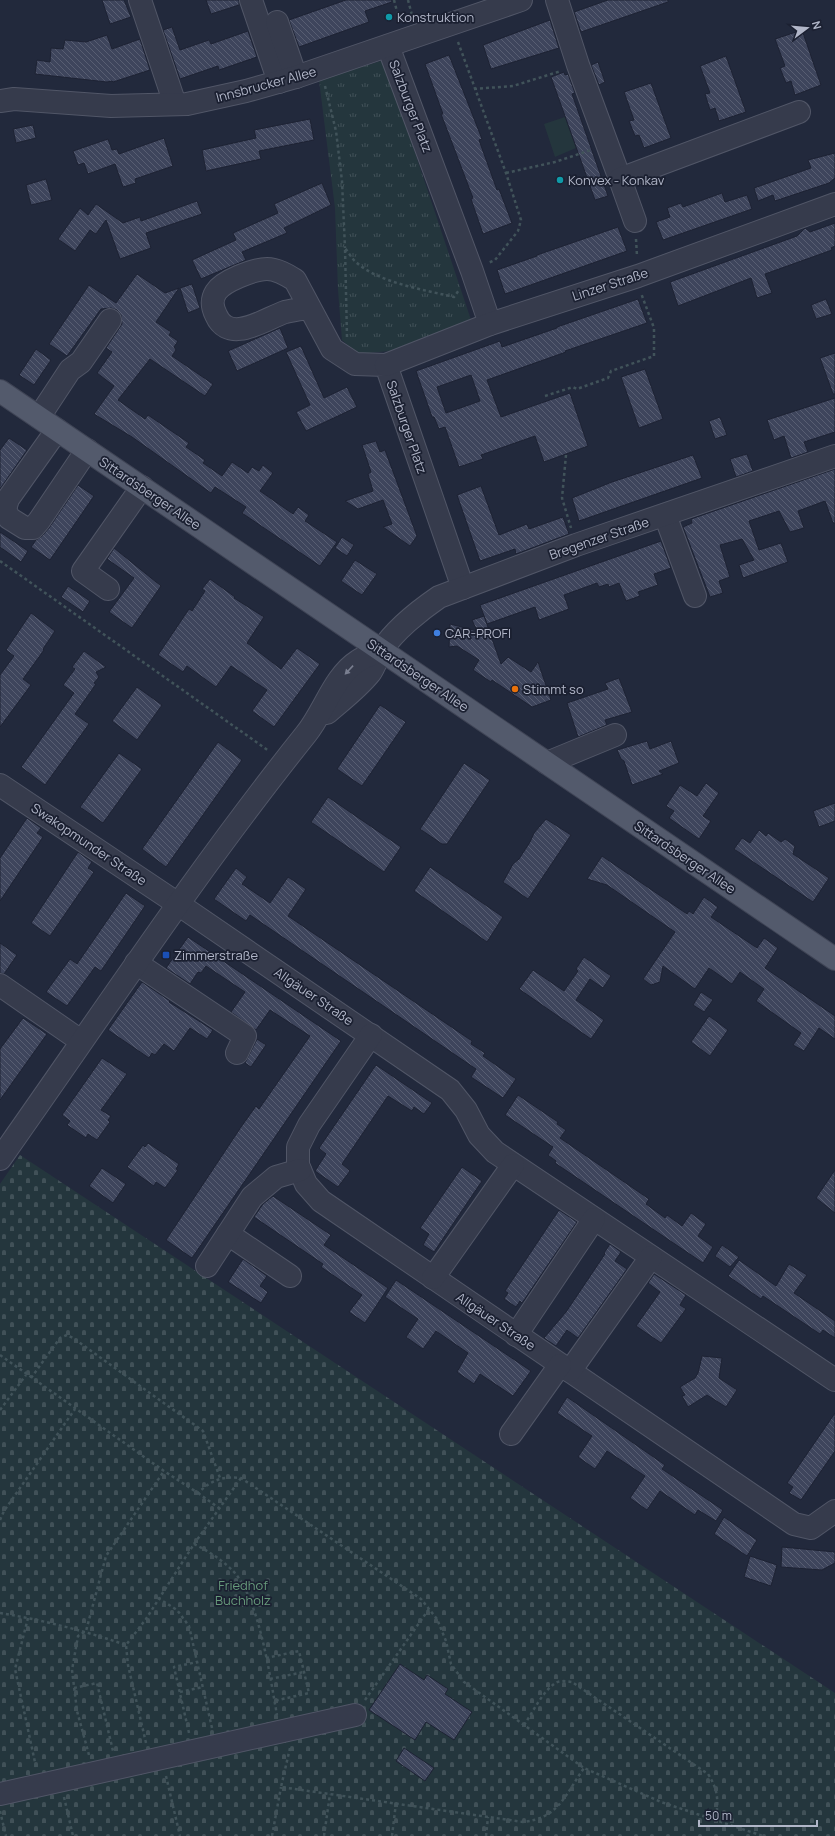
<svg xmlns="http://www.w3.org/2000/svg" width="835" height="1836" viewBox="0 0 835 1836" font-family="Manrope,sans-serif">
<defs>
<pattern id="cemetery-stones" width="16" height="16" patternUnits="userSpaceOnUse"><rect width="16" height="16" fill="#24363d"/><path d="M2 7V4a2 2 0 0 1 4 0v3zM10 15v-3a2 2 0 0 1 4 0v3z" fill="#415158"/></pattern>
<pattern id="park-tufts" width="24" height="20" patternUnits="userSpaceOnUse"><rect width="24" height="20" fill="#24363d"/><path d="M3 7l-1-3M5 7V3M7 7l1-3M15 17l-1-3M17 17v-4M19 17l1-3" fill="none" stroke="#415158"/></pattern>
<pattern id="building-back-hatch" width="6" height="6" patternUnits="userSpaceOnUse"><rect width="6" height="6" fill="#3e455c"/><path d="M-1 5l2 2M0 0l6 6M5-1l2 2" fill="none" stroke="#585e72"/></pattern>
</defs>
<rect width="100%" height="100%" fill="#22293c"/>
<path fill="#24363d" d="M565 117 576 148 555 157 544 124Z"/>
<path fill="url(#cemetery-stones)" d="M20 1155 835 1693V1836H0V1184Z"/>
<path fill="url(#park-tufts)" d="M384 60 471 320 390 351 358 354 342 340 338 290 335 208 319 80Z"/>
<g fill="url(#building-back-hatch)" stroke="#1d2233" fill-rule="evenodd">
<path d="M102 0H124L131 17 110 24Z"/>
<path d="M206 0H239V5L211 14Z"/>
<path d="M346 0H391L392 2 365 11 369 22 299 47 289 20Z"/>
<path d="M608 0H668V2L581 32 574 12Z"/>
<path d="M550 20 559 48 491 69 483 45Z"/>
<path d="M172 27 180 50 209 40 211 44 248 31 257 57 219 70 218 66 180 79 163 30Z"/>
<path d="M802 30 821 85 795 95 791 81 786 83 780 68 785 66 775 39Z"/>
<path d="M107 35 112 49 140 39 150 70 113 82 112 81 107 82 35 74 37 60 50 62 51 48 63 49 65 40 86 42Z"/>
<path d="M449 55 482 139 479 140 497 190 499 189 512 223 483 234 471 199 473 198 441 114H443L425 64Z"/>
<path d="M726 56 746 112 719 121 715 108 710 110 705 94 710 93 700 66Z"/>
<path d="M598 62 605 82 599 85 591 65Z"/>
<path d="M564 72 565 75 568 74 575 93 572 94 608 196 595 200 551 77Z"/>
<path d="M651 83 671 138 644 148 639 135 635 136 629 121 634 120 624 92Z"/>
<path d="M310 119 314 140 259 151 261 159 206 171 202 150 256 138 254 130Z"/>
<path d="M33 125 36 138 16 143 13 129Z"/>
<path d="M164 138 173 166 135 179 136 183 123 187 115 164 88 174 84 163 78 165 73 151 108 139 112 150 117 149 119 154Z"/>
<path d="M835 153V178L829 183 775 201 773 195 758 201 754 188 811 168 808 160Z"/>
<path d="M46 179 52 200 31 205 26 185Z"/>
<path d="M322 183 331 205 284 228 287 233 242 252 246 260 201 279 192 260 236 240 233 233 278 213 274 204Z"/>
<path d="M722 193 725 202 747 195 752 209 663 240 656 222 670 217 667 208 681 203 683 207Z"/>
<path d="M197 201 202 214 146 233 151 248 120 259 106 220 96 234 90 230 75 251 58 239 80 208 88 215 96 204 123 223 140 217 141 221Z"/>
<path d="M835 223V246L831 248 832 250 765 274 772 293 757 298 751 278 678 306 670 282 797 236 805 228 810 232Z"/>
<path d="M618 227 627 251 505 294 497 270 537 256V255Z"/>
<path d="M137 274 165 293 179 288 156 322 171 332 169 335 178 341 174 347 176 350 172 356 213 384 205 396 150 359 118 400 145 419 148 415 189 443 186 447 205 460 203 463 222 476 232 462 248 473 252 467 259 471 263 465 273 473 260 491 293 514 298 507 309 515 305 521 337 542 320 566 242 513 246 507 215 487 211 493 132 437 94 414 114 386 97 373 112 352 106 348 122 324 121 315 117 310 111 308 101 309 67 356 49 344 89 285 116 303Z"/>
<path d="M192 284 200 308 188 313 180 288Z"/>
<path d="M638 299 647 323 565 351 566 352 487 380 501 417 570 393 588 446 544 462 535 436 481 455 483 459 459 467 445 427 439 429 434 417H432L416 371 500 341 502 347 557 328V327ZM471 375 480 401 446 413 437 387Z"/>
<path d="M826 299 832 314 816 319 811 305Z"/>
<path d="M280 328 288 348 237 371 228 351Z"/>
<path d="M301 346 324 398 347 387 357 407 306 431 296 412 310 405 286 352Z"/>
<path d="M36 349 51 360 34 385 19 375Z"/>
<path d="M835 353V394H833L820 358Z"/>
<path d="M645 369 663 419 639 428 621 377Z"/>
<path d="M835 398V432L804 442 808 452 791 458 784 436 774 440 767 420Z"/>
<path d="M720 417 727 435 715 439 709 421Z"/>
<path d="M9 438 27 450 0 489V450Z"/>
<path d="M376 441 380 452 385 450 417 536 410 546 383 527 392 524 383 500 358 509 345 501 373 491 368 474 371 472 362 445Z"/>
<path d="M747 454 753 471 736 477 730 459Z"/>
<path d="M693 455 702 478 579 521 572 498 612 482Z"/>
<path d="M835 469V523H833L825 501 798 511 804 528 790 532 779 511 749 521 759 550 781 543 788 562 743 578 739 565 754 560 742 539 720 545 730 577 719 581 723 593 710 597 683 527 692 523 691 519Z"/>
<path d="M78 485 94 496 50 560 31 547 36 540 42 536 49 528Z"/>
<path d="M481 486 499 535 527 524 529 529 563 517 569 534 516 554 515 549 480 561 457 495Z"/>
<path d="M0 532 28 551 21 562 0 547Z"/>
<path d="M342 537 354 545 347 556 335 548Z"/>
<path d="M661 541 671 568 654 574 658 585 638 592 640 596 626 601 619 583 609 587 608 584 599 587 597 583 564 595 569 609 539 620 535 607 487 624 480 605Z"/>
<path d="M114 548 161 586 132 628 109 612 134 578 107 559Z"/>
<path d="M355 560 377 574 362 595 341 581Z"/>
<path d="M210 579 235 597 234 598 264 617 247 643 281 669 297 648 320 664 274 727 252 711 267 690 231 666 216 687 187 666 183 672 158 655 189 609 192 611 205 591 202 589Z"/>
<path d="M68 586 90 601 83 612 61 597Z"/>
<path d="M31 613 55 631 43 649 44 650 23 679 31 685 0 727V675L14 656 6 650Z"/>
<path d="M484 616 501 664 508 657 531 672 538 662 551 700 532 707 492 680 491 682 473 670 479 660 457 646 449 647 450 624 477 631 472 620Z"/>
<path d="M84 651 106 667 96 672 99 677 94 683 96 684 75 714 89 724 45 785 21 767 74 693 63 685 75 669 72 667Z"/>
<path d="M619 678 632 712 605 720 607 725 578 737 567 703 608 689 605 683Z"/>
<path d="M137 687 162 705 137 740 112 721Z"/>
<path d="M380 705 406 722 362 786 337 769Z"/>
<path d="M647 741 650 749 671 741 679 763 659 771 663 774 632 785 624 761 621 759 617 750Z"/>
<path d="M218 742 242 760 166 867 142 849Z"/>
<path d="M119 753 142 769 103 823 80 807Z"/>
<path d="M464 763 490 780 447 844H442L420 829Z"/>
<path d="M706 783 719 793 703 816 711 821 699 839 669 818 674 811 666 806 680 785 697 796Z"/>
<path d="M328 797 401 847 384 872 311 822Z"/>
<path d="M835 803V821L819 827 813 811Z"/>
<path d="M27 818 41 828 37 833 43 837 0 901V858Z"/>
<path d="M546 819 571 835 528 899 503 882 513 864 519 859 530 842 534 833Z"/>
<path d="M759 830 766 836 768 833 781 842 785 839 795 846 793 854 829 878 813 902 734 849 742 838 750 843Z"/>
<path d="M78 852 92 862 88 868 94 872 50 936 31 923Z"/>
<path d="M602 856 687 914 689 911 693 914 704 897 718 907 711 917 757 948 764 938 778 948 765 968 835 1016V1039L819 1028 804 1051 793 1045 801 1033 756 1001 764 989 740 972 732 984 709 968 695 989 663 966 660 982 651 985 643 979 675 932 607 885 587 879Z"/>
<path d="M430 867 503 917 487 942 414 891Z"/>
<path d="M236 868 247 877 242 884 270 903 288 877 306 889 288 916 472 1041 471 1044 485 1053 483 1056 516 1079 503 1098 471 1077 476 1069 250 915 246 921 214 899Z"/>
<path d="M126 893 145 906 101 971 95 967 67 1006 46 992 70 959 77 964Z"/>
<path d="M188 937 341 1041 192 1258 166 1240 241 1127 256 1106 259 1109 310 1036 270 1010 256 1030 231 1012 245 992 206 966 201 973 198 972 190 984 166 968Z"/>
<path d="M0 943 17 955 4 974 0 973Z"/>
<path d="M584 957 611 976 603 988 590 979 576 1000 604 1020 591 1039 519 989 533 970 564 991 578 971 576 969Z"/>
<path d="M142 982 170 1001 169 1002 213 1030 207 1039 190 1028 174 1051 164 1044 155 1055 152 1053 149 1058 108 1030Z"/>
<path d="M701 992 713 1000 704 1012 693 1005Z"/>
<path d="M709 1016 728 1030 710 1056 691 1042Z"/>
<path d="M23 1018 47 1034 0 1100V1049Z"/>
<path d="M257 1039 266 1045 251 1067 245 1063Z"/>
<path d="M102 1058 127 1074 101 1110 111 1116 108 1120 110 1122 97 1140 88 1134 86 1138 67 1125 70 1121 62 1115Z"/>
<path d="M376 1065 432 1103 424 1114 414 1107 412 1111 388 1096 342 1164 350 1171 338 1187 315 1171 326 1154 319 1148Z"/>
<path d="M518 1095 558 1122 557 1124 566 1130 560 1138 649 1199 646 1204 665 1218 667 1215 682 1226 691 1213 706 1224 698 1236 713 1247 703 1263 555 1163 556 1161 548 1155 553 1147 505 1115Z"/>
<path d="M148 1143 179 1164 176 1169 178 1170 165 1188 156 1182 154 1186 127 1167 143 1145 145 1147Z"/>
<path d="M462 1167 482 1181 434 1252 423 1245 429 1234 420 1228Z"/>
<path d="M102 1168 126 1184 113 1203 89 1186Z"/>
<path d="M835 1170V1213L816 1198Z"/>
<path d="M273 1196 331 1235 324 1245 388 1288 365 1323 349 1312 362 1295 321 1267 323 1264 254 1217 263 1204Z"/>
<path d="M559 1210 577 1222 522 1303 520 1301 516 1307 504 1299 508 1293 505 1291Z"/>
<path d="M610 1244 621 1252 615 1261 627 1269 578 1338 567 1330 556 1346 544 1338 566 1312 605 1254 604 1253Z"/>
<path d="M722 1245 739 1257 730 1267 715 1256Z"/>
<path d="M243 1259 267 1276 260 1286 268 1292 261 1303 228 1282Z"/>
<path d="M739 1260 776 1286 789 1264 807 1275 794 1293 835 1321V1338L823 1330 820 1334 763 1296 761 1299 728 1276Z"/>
<path d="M654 1274 686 1295 680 1305 686 1309 661 1343 636 1326 660 1292 648 1283Z"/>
<path d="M396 1280 531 1371 513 1396 480 1374 474 1384 457 1372 468 1353 436 1331 423 1349 406 1337 418 1319 385 1297Z"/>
<path d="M702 1356 722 1358 719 1378 737 1390 726 1407 707 1395 688 1407 682 1396 685 1395 680 1387 695 1378 698 1373Z"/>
<path d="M567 1397 665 1465 662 1469 668 1473 723 1510 716 1521 698 1510 695 1515 660 1491 647 1510 630 1498 645 1476 607 1451 595 1469 578 1457 592 1436 557 1413Z"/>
<path d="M835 1413V1451L801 1500 789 1493 793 1487 787 1483Z"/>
<path d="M724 1517 757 1540 747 1556 714 1534Z"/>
<path d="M782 1547 835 1552V1563L822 1570 781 1567Z"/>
<path d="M750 1556 777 1565 771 1586 744 1577Z"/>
<path d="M400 1664 424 1680 427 1675 448 1689 445 1694 472 1712 454 1740 426 1722 415 1740 369 1710Z"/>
<path d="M404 1748 434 1768 425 1781 396 1761Z"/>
</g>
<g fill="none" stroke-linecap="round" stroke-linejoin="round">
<defs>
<g id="minor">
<path d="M140 0 175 104"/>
<path d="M251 0 279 82"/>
<path d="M557 0 578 65 620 179"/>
<path d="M277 22 296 77"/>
<path d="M388 46 472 271 490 324"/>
<path d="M0 101 14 99 111 106 187 104 246 91 296 77 521 0"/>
<path d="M635 221 620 179 799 112"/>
<path d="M309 308C302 309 293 310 285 312 265 319 229 345 216 315 212 307 211 300 216 292 223 281 254 269 267 269 277 269 287 275 295 280L332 349 355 364 386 365 463 588"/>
<path d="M386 365 490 324 638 276 835 204"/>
<path d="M39 417 70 370 81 362 110 320"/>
<path d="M57 430 8 499 5 509 9 518 25 528H33L39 521 87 450"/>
<path d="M665 515 695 596"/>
<path d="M108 589 83 571 142 487"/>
<path d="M327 713C342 700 358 688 370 673 375 666 377 658 381 651 394 631 420 610 439 597L576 545 835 456"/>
<path d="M547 763 615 735"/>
<path d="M0 785 178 904 450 1090 466 1110 479 1135 495 1152 835 1380"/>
<path d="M136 963 245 1036 237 1053"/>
<path d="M0 985 81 1041"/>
<path d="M371 1035 309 1125 298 1147V1165L306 1184 321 1201 794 1524 811 1528 835 1511"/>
<path d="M0 1159C101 1016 197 870 306 734 324 712 334 676 358 661 365 656 374 654 382 650"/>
<path d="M228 1234 290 1276"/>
<path d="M207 1266 252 1197 276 1177 300 1170"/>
<path d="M433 1278 513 1165"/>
<path d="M516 1335 594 1219"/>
<path d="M570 1371 651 1257"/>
<path d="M511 1434 560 1365"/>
<path d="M0 1794 355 1715"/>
</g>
<path id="major" d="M0 391 835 959"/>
</defs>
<use href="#minor" stroke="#515667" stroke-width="24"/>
<use href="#major" stroke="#3f4455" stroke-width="24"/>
<g stroke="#41535a" stroke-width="2.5" stroke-dasharray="3 3" stroke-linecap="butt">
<path d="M394 0 400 23"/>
<path d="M408 0 413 19"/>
<path d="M458 42 506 173 521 220 518 231 495 260 488 263"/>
<path d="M325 86 336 131 342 181 345 248"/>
<path d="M474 89 513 86 561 71"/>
<path d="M506 173 555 162 591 150"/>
<path d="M636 239 637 256"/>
<path d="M347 337 345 248C349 253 352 259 357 263 380 283 425 290 454 297L459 290"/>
<path d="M545 396 573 387 577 389 608 378 611 371 654 356V328L641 293"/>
<path d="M566 455 562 498 571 528"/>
<path d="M0 561 269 751"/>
<path d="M0 1355 164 1471 198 1493C211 1480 223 1476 241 1478L421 1599 437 1619 446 1641 451 1664 464 1682 584 1768 661 1802 763 1836"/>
<path d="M31 1378 60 1338 67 1335 73 1338 203 1431 220 1478"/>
<path d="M0 1410 26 1375"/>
<path d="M198 1493 219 1508"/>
<path d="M0 1520 4 1511 75 1409"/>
<path d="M194 1544C208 1551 221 1559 232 1570 259 1596 270 1677 277 1715"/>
<path d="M158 1598 177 1610 189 1626 212 1728"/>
<path d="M0 1613C43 1620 85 1631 126 1645"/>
<path d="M28 1618 15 1669 36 1767"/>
<path d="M266 1658 299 1651 309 1693 274 1701"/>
<path d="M270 1679 304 1672"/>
<path d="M74 1688 97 1683 113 1751"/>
<path d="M180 1692 203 1687"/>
<path d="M365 1700 429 1609"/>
<path d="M524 1725C533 1712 541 1694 554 1684 559 1680 566 1681 572 1682L708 1774C719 1791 718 1801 716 1820"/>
<path d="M189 1733 174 1667 197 1662"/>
<path d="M146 1743 128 1665 126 1645 146 1619 194 1544 241 1478"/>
<path d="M290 1748 281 1787 523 1822C559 1818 565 1795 584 1768"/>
<path d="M89 1755 77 1711 72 1670 78 1636 86 1631 106 1556 164 1471"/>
<path d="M166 1776 180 1836"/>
<path d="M64 1797 73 1836"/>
<path d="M0 1811 6 1836"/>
<path d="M272 1836 281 1787"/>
<path d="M324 1836 330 1794"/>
<path d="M392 1836 396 1803"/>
<path d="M486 1836 488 1817"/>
</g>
<use href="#minor" stroke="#363b4c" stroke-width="22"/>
<use href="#major" stroke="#535a6c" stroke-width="22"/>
</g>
<defs><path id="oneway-solid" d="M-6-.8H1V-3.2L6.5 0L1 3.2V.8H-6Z"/></defs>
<use fill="#7a7f90" href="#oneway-solid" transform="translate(349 670) rotate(133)"/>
<g fill="#0f9aa8" stroke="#1b2031" stroke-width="1.5">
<circle cx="389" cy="17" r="4"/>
<circle cx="560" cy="180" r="4"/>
</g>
<circle fill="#3f7fe0" stroke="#1b2031" stroke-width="1.5" cx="437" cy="633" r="4"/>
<circle fill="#e8710a" stroke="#1b2031" stroke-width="1.5" cx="515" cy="689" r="4"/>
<rect fill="#1a4fb4" stroke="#1b2031" stroke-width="1.5" x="162" y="951" width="8" height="8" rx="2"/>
<g text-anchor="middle" stroke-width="3.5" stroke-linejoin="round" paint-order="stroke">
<g font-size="13" fill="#b1b6c8" stroke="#1b2031" text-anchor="start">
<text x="397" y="22">Konstruktion</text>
<text x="568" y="185">Konvex - Konkav</text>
<text x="445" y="638">CAR-PROFI</text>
<text x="523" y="694">Stimmt so</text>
<text x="174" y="960">Zimmerstraße</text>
</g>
<g font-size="13" fill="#b1b6c8" stroke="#1b2031">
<text transform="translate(266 84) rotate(-15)" y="5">Innsbrucker Allee</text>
<text transform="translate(411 106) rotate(69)" y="5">Salzburger Platz</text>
<text transform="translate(610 284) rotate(-18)" y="5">Linzer Straße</text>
<text transform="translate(407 427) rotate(71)" y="5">Salzburger Platz</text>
<text transform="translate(150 493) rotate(34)" y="5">Sittardsberger Allee</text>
<text transform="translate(599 538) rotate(-19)" y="5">Bregenzer Straße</text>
<text transform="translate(418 675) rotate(34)" y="5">Sittardsberger Allee</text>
<text transform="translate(89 844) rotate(34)" y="5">Swakopmunder Straße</text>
<text transform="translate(685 857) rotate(34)" y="5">Sittardsberger Allee</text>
<text transform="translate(314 996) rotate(34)" y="5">Allgäuer Straße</text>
<text transform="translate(496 1321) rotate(34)" y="5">Allgäuer Straße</text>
</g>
<g font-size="13" fill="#679a7b" stroke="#1b2031">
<text x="243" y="1590">Friedhof<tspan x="243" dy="15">Buchholz</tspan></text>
</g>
</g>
<g transform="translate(807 28) rotate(74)" stroke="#1b2031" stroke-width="3" paint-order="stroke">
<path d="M0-3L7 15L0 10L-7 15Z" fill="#b1b6c8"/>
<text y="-6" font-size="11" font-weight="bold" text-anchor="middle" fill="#b1b6c8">N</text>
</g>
<path d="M699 1820v6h118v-6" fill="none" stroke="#b1b6c8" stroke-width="2"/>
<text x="705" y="1820" font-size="12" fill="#b1b6c8" stroke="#1b2031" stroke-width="3" paint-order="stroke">50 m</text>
</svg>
